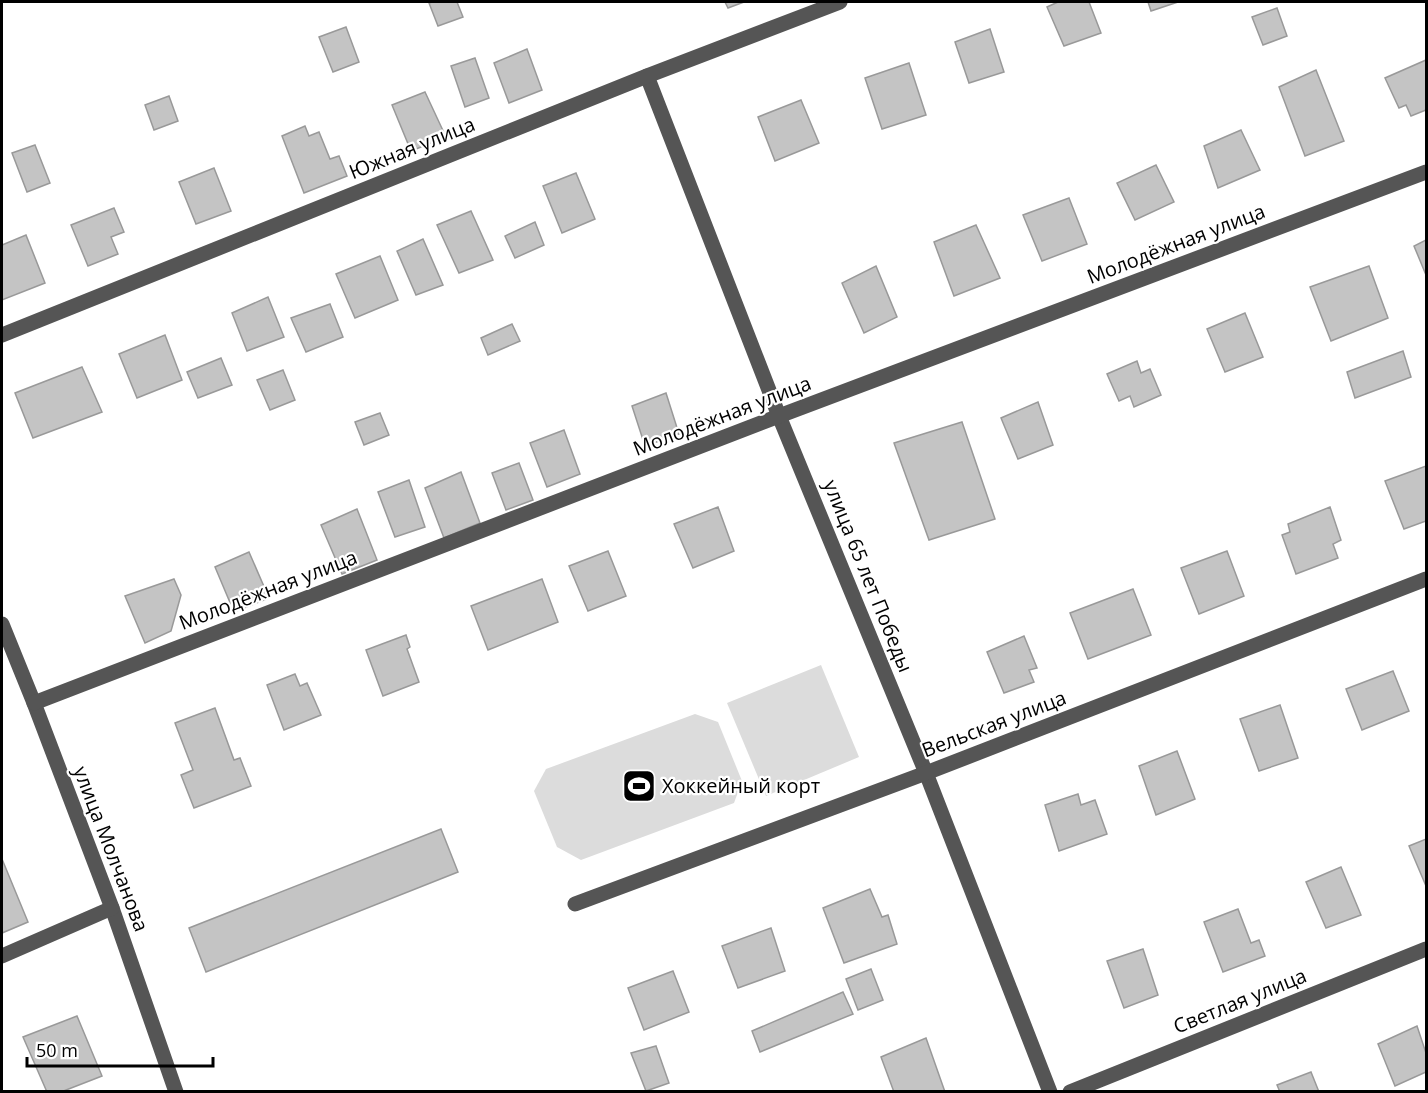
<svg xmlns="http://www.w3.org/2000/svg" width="1428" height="1093" viewBox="0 0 1428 1093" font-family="'Open Sans',sans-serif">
<rect width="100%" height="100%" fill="#fff"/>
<g fill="#dcdcdc">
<path d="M821 665 859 757 766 796 727 703Z"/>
<path d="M695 714 718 722 742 781 734 803 581 860 557 847 534 791 546 769Z"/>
</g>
<g fill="#c4c4c4" stroke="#999" stroke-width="1.5">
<path d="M432 2H457L463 17 438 26 429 3Z"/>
<path d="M725 2H744L728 8Z"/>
<path d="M1058 2H1089L1101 33 1064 46 1047 7Z"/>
<path d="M1148 2H1178L1151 11Z"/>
<path d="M1277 8 1287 36 1263 45 1252 17Z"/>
<path d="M346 27 359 62 333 72 319 37Z"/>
<path d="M990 29 1004 72 969 83 955 42Z"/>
<path d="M527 49 542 90 509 103 494 63Z"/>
<path d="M475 58 489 98 465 107 451 66Z"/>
<path d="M1426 60V110L1411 116 1406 105 1399 108 1385 78Z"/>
<path d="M909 63 926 115 882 129 865 78Z"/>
<path d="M1316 70 1344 141 1305 156 1279 87Z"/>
<path d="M425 92 446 137 411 151 392 105Z"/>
<path d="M169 96 178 121 154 130 145 105Z"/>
<path d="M801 100 819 143 775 161 758 117Z"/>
<path d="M305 126 309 136 319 132 330 159 339 156 347 176 304 193 282 136Z"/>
<path d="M1241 130 1260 170 1218 188 1204 146Z"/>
<path d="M35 145 50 183 27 192 12 153Z"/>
<path d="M1156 165 1174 202 1135 220 1117 183Z"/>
<path d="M214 168 231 211 196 224 179 182Z"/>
<path d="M576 173 595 219 562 233 543 186Z"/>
<path d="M1069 198 1087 244 1042 261 1023 215Z"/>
<path d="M114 208 124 232 111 237 118 254 88 266 71 225Z"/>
<path d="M471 211 493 260 459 273 437 225Z"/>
<path d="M535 222 544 245 515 258 505 236Z"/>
<path d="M976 225 1000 278 954 296 934 242Z"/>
<path d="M26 235 45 283 2 300V245Z"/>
<path d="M423 239 443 285 416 295 397 251Z"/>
<path d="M1426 240V275L1414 246Z"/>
<path d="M380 256 398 300 355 318 336 274Z"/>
<path d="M876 266 897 317 864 333 842 283Z"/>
<path d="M1369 266 1388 318 1331 341 1310 287Z"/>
<path d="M268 297 284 337 247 351 232 313Z"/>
<path d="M330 304 343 337 306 352 291 318Z"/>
<path d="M1245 313 1263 357 1225 372 1207 329Z"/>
<path d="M512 324 520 341 488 355 481 338Z"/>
<path d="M165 335 182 380 137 398 119 354Z"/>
<path d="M1403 351 1411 377 1355 398 1347 372Z"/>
<path d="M221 358 232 385 198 398 187 372Z"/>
<path d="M1137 361 1141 373 1150 369 1161 395 1134 407 1130 396 1119 401 1107 374Z"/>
<path d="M82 367 102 412 33 438 15 393Z"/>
<path d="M283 370 295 400 270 410 257 380Z"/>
<path d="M666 393 679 434 645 446 632 406Z"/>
<path d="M1038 402 1053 445 1018 459 1001 418Z"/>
<path d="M380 413 389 435 364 445 355 422Z"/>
<path d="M962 422 995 519 929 540 894 443Z"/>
<path d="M564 430 580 474 547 487 530 443Z"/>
<path d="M519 463 533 500 506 510 492 473Z"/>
<path d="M1426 466V521L1404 529 1385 481Z"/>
<path d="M461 472 480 523 444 538 425 488Z"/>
<path d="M409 480 425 527 395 537 378 492Z"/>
<path d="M718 507 734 551 693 568 674 524Z"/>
<path d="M1330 507 1341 540 1333 544 1338 558 1296 574 1282 535 1290 532 1288 524Z"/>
<path d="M357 509 377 560 342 574 321 525Z"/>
<path d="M608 551 626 596 588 611 569 566Z"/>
<path d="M1227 551 1244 596 1199 614 1181 568Z"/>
<path d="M249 552 269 598 234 612 215 567Z"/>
<path d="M174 579 181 595 171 631 145 643 125 596Z"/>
<path d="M542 579 558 622 488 650 471 606Z"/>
<path d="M1133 589 1151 635 1088 659 1070 613Z"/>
<path d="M406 635 410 647 407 649 419 682 383 696 366 650Z"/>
<path d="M1024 636 1037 668 1029 670 1034 682 1004 693 987 652Z"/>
<path d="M1393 671 1409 711 1362 730 1346 689Z"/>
<path d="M295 674 300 686 307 683 321 715 284 730 267 685Z"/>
<path d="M1280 705 1298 758 1259 771 1240 719Z"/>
<path d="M215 708 234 760 240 758 251 786 194 808 181 775 193 770 175 723Z"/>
<path d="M1177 751 1195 799 1156 815 1139 766Z"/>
<path d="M1078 794 1081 805 1095 800 1107 834 1059 851 1045 805Z"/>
<path d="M441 829 458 872 206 972 189 928Z"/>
<path d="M1426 839V886L1409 846Z"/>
<path d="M2 859 28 922 2 933Z"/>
<path d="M1341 867 1361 915 1326 928 1306 882Z"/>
<path d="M870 889 882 917 888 915 897 944 844 963 823 908Z"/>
<path d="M1238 909 1251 943 1259 940 1265 956 1223 972 1204 922Z"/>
<path d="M771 928 785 971 738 988 722 946Z"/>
<path d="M1143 949 1158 995 1124 1008 1107 961Z"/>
<path d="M871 969 883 1000 858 1010 846 979Z"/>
<path d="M673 971 689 1012 644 1030 628 988Z"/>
<path d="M843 992 853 1014 760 1052 752 1031Z"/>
<path d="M77 1016 102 1076 61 1092H47L23 1037Z"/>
<path d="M1417 1026 1426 1053V1072L1395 1086 1378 1044Z"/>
<path d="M926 1038 945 1092H894L881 1057Z"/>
<path d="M656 1046 669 1083 646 1091 631 1053Z"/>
<path d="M1311 1072 1319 1092H1280L1277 1085Z"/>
</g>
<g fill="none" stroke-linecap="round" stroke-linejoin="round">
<g stroke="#555" stroke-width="15">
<path d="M647 76 779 416 926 773 1050 1092"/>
<path d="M2 335 647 76 840 2"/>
<path d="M2 624 34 703 112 908 176 1092"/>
<path d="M34 703 779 416 1426 172"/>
<path d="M575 904 926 773 1426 579"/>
<path d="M2 956 112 908"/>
<path d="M1070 1092 1426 949"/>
</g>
</g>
<defs>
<symbol id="stadium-square" viewBox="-11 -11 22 22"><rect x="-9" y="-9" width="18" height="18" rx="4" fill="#000" stroke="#fff"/><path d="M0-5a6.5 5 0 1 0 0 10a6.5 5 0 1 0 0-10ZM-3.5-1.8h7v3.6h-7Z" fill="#fff"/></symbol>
</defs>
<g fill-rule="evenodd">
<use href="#stadium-square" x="620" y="767" width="38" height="38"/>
</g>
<g text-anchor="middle" stroke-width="4.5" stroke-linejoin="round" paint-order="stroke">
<g font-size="20" fill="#000" stroke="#fff">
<text transform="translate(412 148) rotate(-22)" y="7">Южная улица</text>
<text transform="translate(1176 244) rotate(-21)" y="7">Молодёжная улица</text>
<text transform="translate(722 416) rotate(-21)" y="7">Молодёжная улица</text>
<text transform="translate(868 576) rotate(68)" y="7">улица 65 лет Победы</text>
<text transform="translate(268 590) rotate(-21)" y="7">Молодёжная улица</text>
<text transform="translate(994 724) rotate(-21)" y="7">Вельская улица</text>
<text transform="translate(111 849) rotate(69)" y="7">улица Молчанова</text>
<text transform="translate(1240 1001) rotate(-22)" y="7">Светлая улица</text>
</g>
<g font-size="20" fill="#000" stroke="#fff" text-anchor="start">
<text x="662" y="793">Хоккейный корт</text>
</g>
</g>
<rect width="1428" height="1093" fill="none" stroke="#000000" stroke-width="6"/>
<path d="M27 1057v9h186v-9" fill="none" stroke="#000000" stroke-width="3"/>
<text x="36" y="1057" font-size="18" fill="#000000" stroke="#ffffff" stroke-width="4.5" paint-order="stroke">50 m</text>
</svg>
